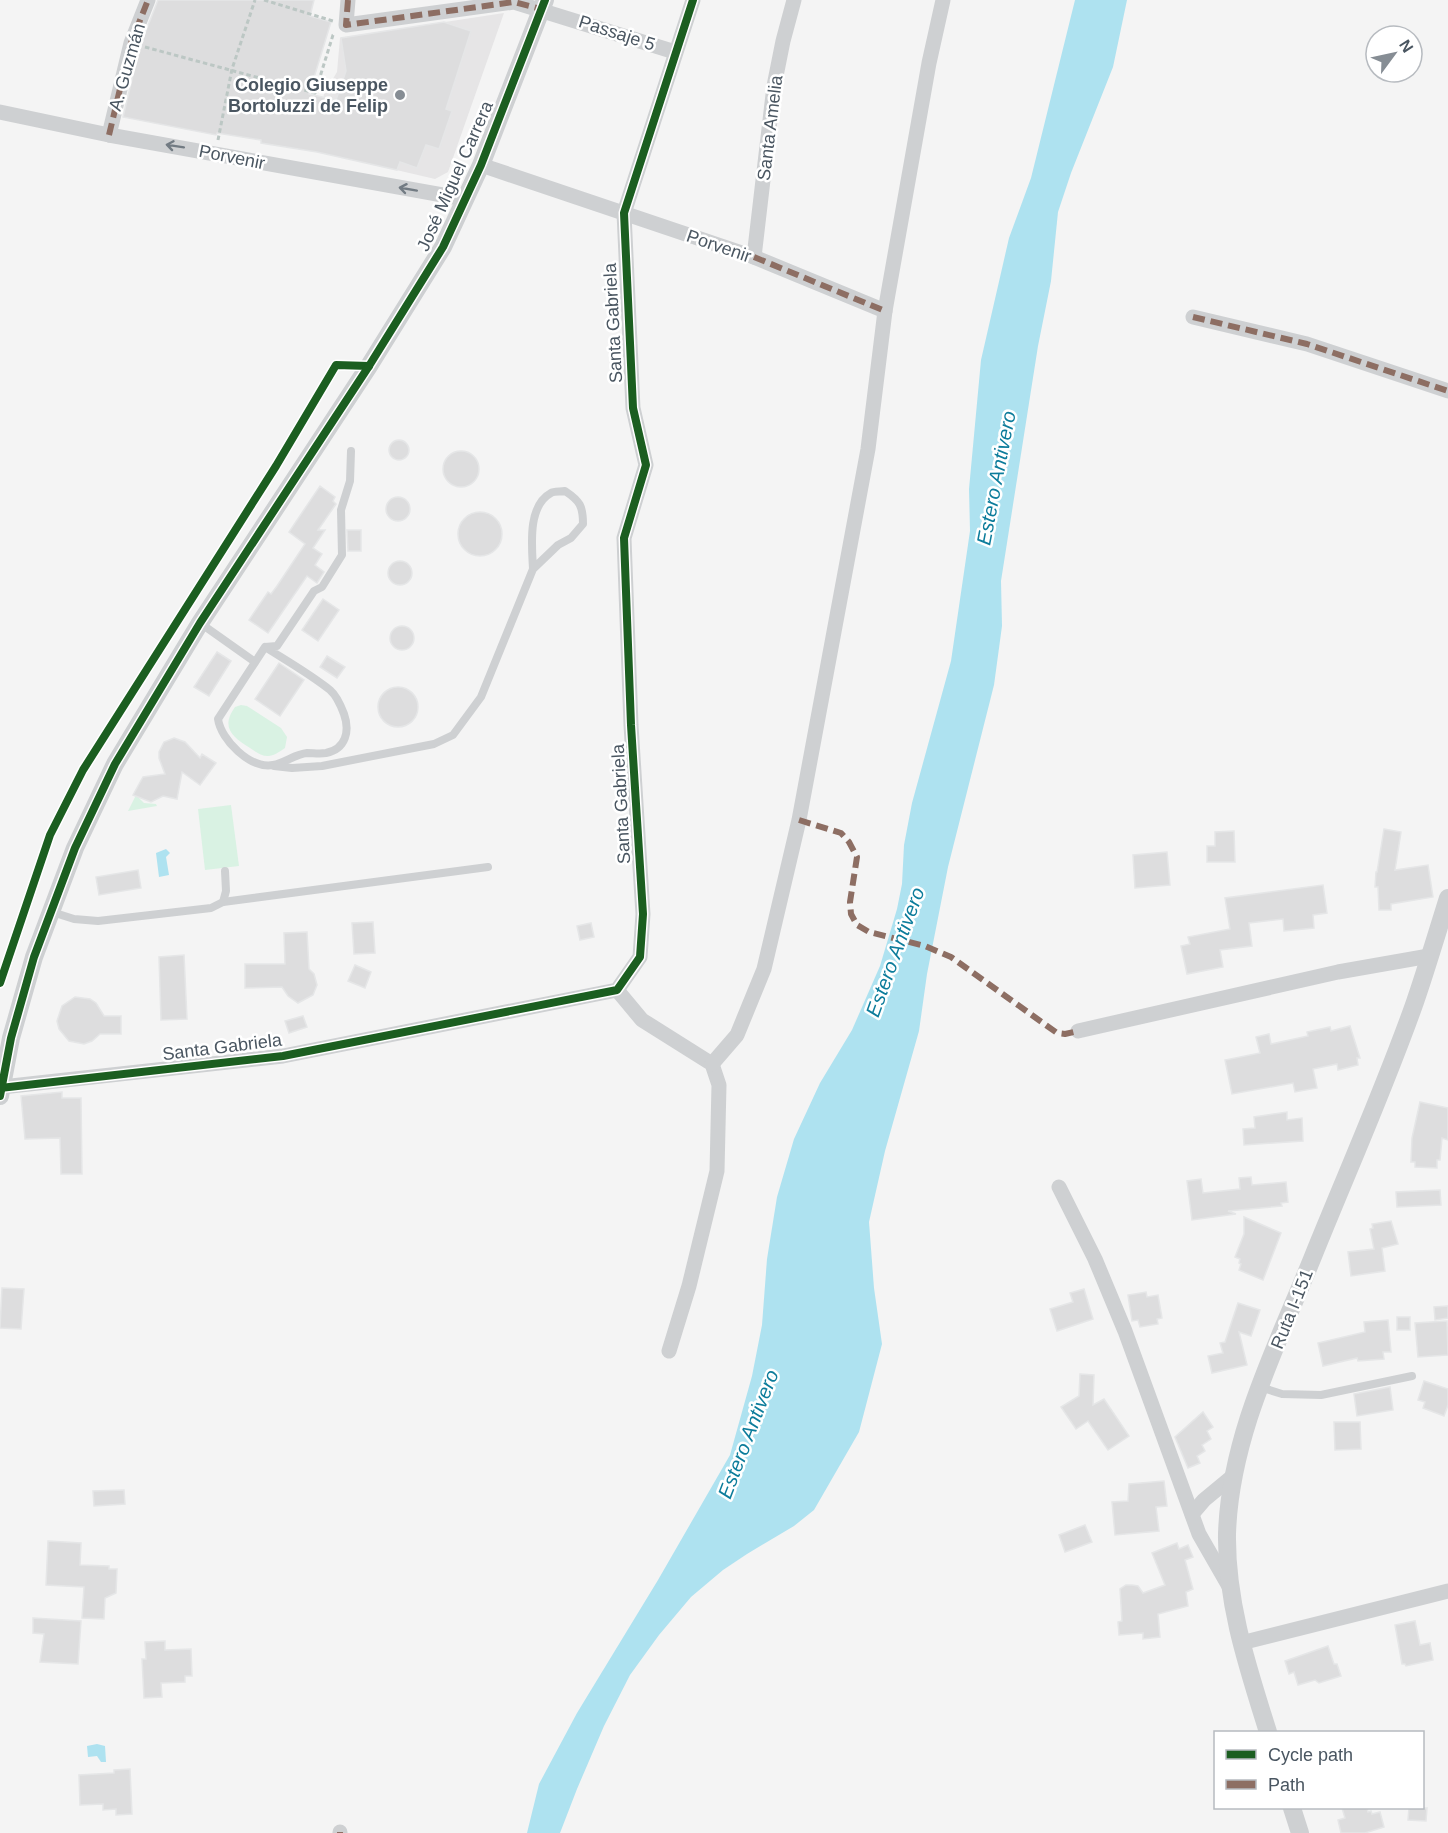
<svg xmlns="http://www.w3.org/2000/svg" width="1448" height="1833" viewBox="0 0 1448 1833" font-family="Helvetica,sans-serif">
<rect width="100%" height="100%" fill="#f4f4f4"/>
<path fill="#e6e5e6" d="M504 13 448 172 435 179 315 151 324 94 337 72 340 38Z"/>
<g fill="#d9f2e3">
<path d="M241 705 247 706 281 728 287 737 285 748C279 752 274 756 268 756 261 756 256 752 250 748 233 737 220 728 235 707Z"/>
<path d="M136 795 144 803 156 804 157 806 128 811Z"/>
<path d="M231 805 239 866 205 870 198 809Z"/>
</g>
<g fill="#aee2f0">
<path d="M1075 0H1127L1113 67 1071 173 1058 212 1051 281 1038 346 1001 581 1002 626 994 685 948 867 927 974 919 1031 885 1151 869 1222 874 1288 882 1344 859 1432 814 1510 794 1526 747 1554 723 1570 691 1597 659 1635 630 1675 604 1726 577 1789 560 1833H527L539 1784 577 1713 658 1580 730 1455 752 1376 762 1325 767 1259 777 1197 794 1139 820 1083 852 1030 880 966 897 909 902 884 904 845 912 803 951 661 970 531 969 489 981 360 1009 238 1031 178Z"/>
<path d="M166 849 170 853 166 857 169 875 159 877 156 853Z"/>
<path d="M97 1744 105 1746 106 1762H101L97 1756 88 1757 87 1746Z"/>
</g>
<g fill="#ddddde" stroke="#e5e6e7" stroke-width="1.5">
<path d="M158 0H314L310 16 331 22 309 94 336 100 346 71 341 38 444 22 471 31 446 109 452 111 439 149 426 145 417 168 400 162 397 170 317 152 261 143V140L217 133 216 135 123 117 140 46Z"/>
<circle cx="399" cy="450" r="10"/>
<circle cx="461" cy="469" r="18"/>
<path d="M320 486 335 497 333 501 336 504 318 530H325L313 548 322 554 315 565 324 572 317 583 307 576 268 633 249 620 268 592 271 594 277 586 305 544 289 532Z"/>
<circle cx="398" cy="509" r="12"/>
<circle cx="480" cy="534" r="22"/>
<path d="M347 530H361V551H348Z"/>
<circle cx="400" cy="573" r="12"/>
<path d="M323 599 339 610 318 641 302 630Z"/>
<circle cx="402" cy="638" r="12"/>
<path d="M217 652 231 661 209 696 194 687Z"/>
<path d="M327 656 345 667 337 678 320 667Z"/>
<path d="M279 663 304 680 280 716 255 699Z"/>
<circle cx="398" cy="707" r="20"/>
<path d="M174 738 185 742 200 758 202 754 216 763 200 785 182 772 177 799 163 796 151 802 133 795 143 777 165 774 159 758V752L164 742Z"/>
<path d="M1384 829 1401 832 1395 870 1428 865 1433 897 1391 904V910H1379L1378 887H1375L1376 872H1377Z"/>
<path d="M1234 831 1235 862H1207V846H1215V832Z"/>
<path d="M1167 852 1170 885 1135 888 1133 855Z"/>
<path d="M138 870 141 888 99 895 96 877Z"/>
<path d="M1323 885 1327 913 1313 915 1314 928 1284 931 1283 919 1249 923 1252 946 1220 950 1223 967 1187 974 1181 946 1190 944 1188 937 1230 929 1225 898Z"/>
<path d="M373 922 375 953 354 954 352 923Z"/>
<path d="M591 923 594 937 580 940 577 926Z"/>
<path d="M307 932 309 969 314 974 317 985 313 995 298 1003 288 996 282 987 245 988V964H285L284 933Z"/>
<path d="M184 955 187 1019 161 1020 159 957Z"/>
<path d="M355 965 371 972 365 988 348 981Z"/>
<path d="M75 997 90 999 96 1003 104 1016H121V1034H100L92 1041 84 1044 69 1041 59 1029 57 1021 62 1006Z"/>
<path d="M303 1016 307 1027 289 1033 285 1021Z"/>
<path d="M1350 1026 1360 1058H1357L1358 1065 1338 1070 1337 1064 1313 1069 1317 1088 1295 1092 1293 1083 1232 1094 1225 1060 1260 1053 1256 1037 1269 1034 1271 1044 1308 1036 1307 1032 1330 1027 1331 1031Z"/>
<path d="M62 1092V1098H81L82 1174H61L60 1138 25 1139 21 1096Z"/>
<path d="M1420 1102 1448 1108V1140L1442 1138 1440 1160H1437V1168L1415 1167V1162H1411L1412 1138Z"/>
<path d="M1287 1112V1120L1302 1118 1303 1141 1244 1145 1243 1129 1255 1128 1254 1117Z"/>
<path d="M1251 1177 1252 1185 1286 1182 1288 1202 1281 1203 1282 1206 1228 1211 1236 1214 1192 1220 1187 1181 1201 1179 1203 1193 1240 1189 1239 1178Z"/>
<path d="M1440 1190 1441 1205 1397 1207 1396 1192Z"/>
<path d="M1244 1217 1281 1233 1263 1280 1239 1270 1241 1264 1239 1263 1240 1259 1235 1257 1244 1234Z"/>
<path d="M1391 1221 1398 1244 1382 1248 1385 1271 1351 1276 1348 1252 1374 1249 1370 1229 1373 1228 1372 1224Z"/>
<path d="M2 1288 24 1289 21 1329 0 1328Z"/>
<path d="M1084 1289 1093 1319 1057 1331 1050 1309 1073 1302 1070 1293Z"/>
<path d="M1146 1292 1147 1297 1158 1295 1162 1318 1157 1319 1158 1324 1140 1327 1138 1320 1132 1321 1128 1295Z"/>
<path d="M1238 1303 1260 1310 1251 1336 1239 1332 1247 1365 1212 1373 1208 1356 1223 1353 1220 1343 1225 1342Z"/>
<path d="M1448 1306V1318L1435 1320 1434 1307Z"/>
<rect x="1397" y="1317" width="13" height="13"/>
<path d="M1388 1320 1391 1352H1383L1384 1359 1358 1361 1357 1358 1323 1366 1318 1343 1365 1332 1364 1322Z"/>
<path d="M1447 1321 1448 1355 1418 1357 1415 1323Z"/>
<path d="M1080 1374 1094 1375 1093 1405 1104 1399 1129 1436 1108 1450 1088 1421 1076 1429 1061 1407 1079 1396Z"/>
<path d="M1424 1381 1448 1389V1405L1444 1416 1423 1408 1425 1402 1418 1400Z"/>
<path d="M1390 1387 1393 1410 1357 1416 1354 1394Z"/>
<path d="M1203 1412 1213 1427 1207 1431 1211 1439 1202 1445 1205 1451 1197 1456 1200 1463 1188 1468 1175 1437Z"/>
<path d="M1334 1422H1360L1361 1449 1335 1450Z"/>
<path d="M1164 1481 1167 1506 1156 1507 1159 1531 1115 1535 1112 1502 1128 1501 1129 1484Z"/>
<path d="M124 1490 125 1504 94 1506 93 1491Z"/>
<path d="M1085 1525 1092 1542 1065 1552 1059 1535Z"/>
<path d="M48 1541 81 1543 80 1565 109 1566V1569H117L116 1593 105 1598 104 1619 82 1618 84 1587 46 1585Z"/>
<path d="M1177 1543 1179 1549 1188 1545 1193 1557 1185 1560 1193 1589 1186 1592 1188 1606 1158 1614 1160 1637 1143 1639V1633L1119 1635 1118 1622 1122 1621 1120 1589 1126 1585H1132L1138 1586 1143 1593 1165 1585 1152 1553Z"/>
<path d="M33 1618 81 1621 78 1664 40 1662 44 1634 33 1633Z"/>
<path d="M1415 1621 1420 1645 1430 1643 1433 1660 1406 1666 1405 1664H1402L1395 1625Z"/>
<path d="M165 1641V1650L191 1649 192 1676H185V1682L161 1683 162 1697 144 1698 142 1659H146L145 1642Z"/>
<path d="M1328 1646 1334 1664H1337L1341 1676 1319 1683 1315 1680 1298 1685 1294 1672 1289 1674 1285 1661Z"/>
<path d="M130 1769 132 1814 116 1815V1809L103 1810V1804L80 1805 79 1775 114 1773V1770Z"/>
<path d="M1342 1808H1367L1368 1812 1371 1811 1372 1814 1380 1812 1384 1827 1365 1833H1341L1338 1820 1345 1818Z"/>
<path d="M1409 1808H1427L1426 1821 1408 1820Z"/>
</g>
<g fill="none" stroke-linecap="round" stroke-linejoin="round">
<g stroke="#bcc7c4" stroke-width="3" stroke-dasharray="4.5 3" stroke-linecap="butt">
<path d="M264 0 333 21"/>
<path d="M145 47 315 93 333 35 335 33"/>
<path d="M218 140 232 69 255 0"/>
</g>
<g stroke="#ced0d2" stroke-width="8">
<path d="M200 623 255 662"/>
<path d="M265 647C287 661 310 674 330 690 337 696 341 706 344 714 350 731 346 749 326 753 320 754 313 753 307 753 295 754 285 763 273 765 250 769 221 740 218 719L265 647 277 646 314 591 322 587 342 555 341 510 350 481 351 451"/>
<path d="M274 766 292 768 322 766 434 744 453 735 481 697 533 569 558 545 571 538 583 524C583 506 580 501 565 491 561 492 554 491 551 493 527 506 532 547 533 569"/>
<path d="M223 902 488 867"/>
<path d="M52 912 74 919 98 921 211 908 223 902 226 891 225 871"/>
<path d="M1260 1387 1282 1394 1321 1395 1412 1376"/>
</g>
<g stroke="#ced0d2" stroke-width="15">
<path d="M348 0 346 25 514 2 675 52"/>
<path d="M0 112 109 135 465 199"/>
<path d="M109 135 131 43 148 0"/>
<path d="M481 165 754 257 885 311"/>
<path d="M754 257 774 86 783 41 794 0"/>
<path d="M1193 317 1307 344 1448 391"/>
<path d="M617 990 642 1020 712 1064 719 1085 717 1171 689 1286 669 1351"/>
<path d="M1078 1031 1338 972 1429 956"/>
<path d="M712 1064 737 1035 764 969 799 820 868 449 885 311 929 63 943 0"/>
<path d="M2 1087 283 1056 617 990 640 957 643 914 631 725 624 538 646 465 633 408 624 213 693 0"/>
<path d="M1059 1187 1095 1259 1125 1331 1199 1534 1230 1588"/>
<path d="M1192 1514 1204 1500 1233 1476"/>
<path d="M1241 1643 1448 1591"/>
<path d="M340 1832V1833"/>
</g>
<g stroke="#ced0d2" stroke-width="18">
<path d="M0 1096 11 1038 34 957 75 848 115 764 200 623 369 366 443 247 481 165 545 0"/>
<path d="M1268 1732C1248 1668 1226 1603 1227 1534 1230 1435 1278 1344 1314 1254 1348 1170 1385 1087 1415 1002 1427 967 1437 933 1448 898"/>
<path d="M1292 1808 1300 1833"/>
</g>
<g stroke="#8d6e63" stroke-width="6" stroke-dasharray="12 6" stroke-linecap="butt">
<path d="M348 0 346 25 514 2 541 9"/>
<path d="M109 135 131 43 148 0"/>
<path d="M754 257 885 311"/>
<path d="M1193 317 1307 344 1448 391"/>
<path d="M799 820 841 833 849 842 857 857 850 902 851 914 857 925 869 932 925 946 951 957 1057 1033 1065 1034 1078 1031"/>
<path d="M340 1832V1833"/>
</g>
<defs>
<g id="cycleway">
<path d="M0 983 50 835 83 770 276 466 336 365 369 366"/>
<path d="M0 1088 283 1056 617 990 640 957 643 914 631 725 624 538 646 465 633 408 624 213 693 0"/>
<path d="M0 1096 11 1038 34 957 75 848 115 764 200 623 369 366 443 247 481 165 545 0"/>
</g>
</defs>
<use href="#cycleway" stroke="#fff" stroke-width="11"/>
<use href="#cycleway" stroke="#1b5e20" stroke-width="8"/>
</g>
<defs><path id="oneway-shaft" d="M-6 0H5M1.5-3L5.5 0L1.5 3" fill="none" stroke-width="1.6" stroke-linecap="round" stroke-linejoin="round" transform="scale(1.5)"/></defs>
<g stroke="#727b83">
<use href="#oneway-shaft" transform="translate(175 146) rotate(-171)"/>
<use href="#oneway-shaft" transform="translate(408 189) rotate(-170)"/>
</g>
<circle fill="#868d94" stroke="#fff" stroke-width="2" cx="400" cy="95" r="6"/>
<g text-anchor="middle" stroke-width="5" stroke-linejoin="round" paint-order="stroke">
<g font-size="18" fill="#4a5661" stroke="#fff">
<text transform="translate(617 33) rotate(18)" y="6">Passaje 5</text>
<text transform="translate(127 67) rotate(-74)" y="6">A. Guzmán</text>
<text transform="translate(770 128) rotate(-83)" y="6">Santa Amelia</text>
<text transform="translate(232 157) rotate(11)" y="6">Porvenir</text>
<text transform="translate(455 176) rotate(-66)" y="6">José Miguel Carrera</text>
<text transform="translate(719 246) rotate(19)" y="6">Porvenir</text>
<text transform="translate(613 323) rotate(-93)" y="6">Santa Gabriela</text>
<text transform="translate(621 804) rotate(-93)" y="6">Santa Gabriela</text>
<text transform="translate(222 1047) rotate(-7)" y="6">Santa Gabriela</text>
<text transform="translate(1292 1309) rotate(-68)" y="6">Ruta I-151</text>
</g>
<g font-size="18" font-weight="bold" fill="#4a5661" stroke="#fff" text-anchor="end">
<text x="388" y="91">Colegio Giuseppe<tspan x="388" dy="21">Bortoluzzi de Felip</tspan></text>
</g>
<g font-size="20" font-style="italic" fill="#0c7c9b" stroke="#fff">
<text transform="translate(996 478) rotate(-79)" y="7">Estero Antivero</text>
<text transform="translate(895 952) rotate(-70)" y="7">Estero Antivero</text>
<text transform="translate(748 1434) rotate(-69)" y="7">Estero Antivero</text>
</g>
</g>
<rect x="1214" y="1731" width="210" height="78" fill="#ffffff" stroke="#b7bbc0" stroke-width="1.5"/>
<rect x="1226" y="1750" width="30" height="9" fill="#1b5e20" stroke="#b7bbc0" stroke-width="1.5"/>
<text x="1268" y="1761" font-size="18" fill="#4a5661">Cycle path</text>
<rect x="1226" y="1780" width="30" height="9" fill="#8d6e63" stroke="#b7bbc0" stroke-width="1.5"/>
<text x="1268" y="1791" font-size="18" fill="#4a5661">Path</text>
<g transform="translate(1394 54) rotate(57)"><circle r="28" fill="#ffffff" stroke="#b7bbc0" stroke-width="1.5"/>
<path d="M0-4.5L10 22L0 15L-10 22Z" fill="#868d94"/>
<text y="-9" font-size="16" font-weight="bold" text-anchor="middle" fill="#4a5661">N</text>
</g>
</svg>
